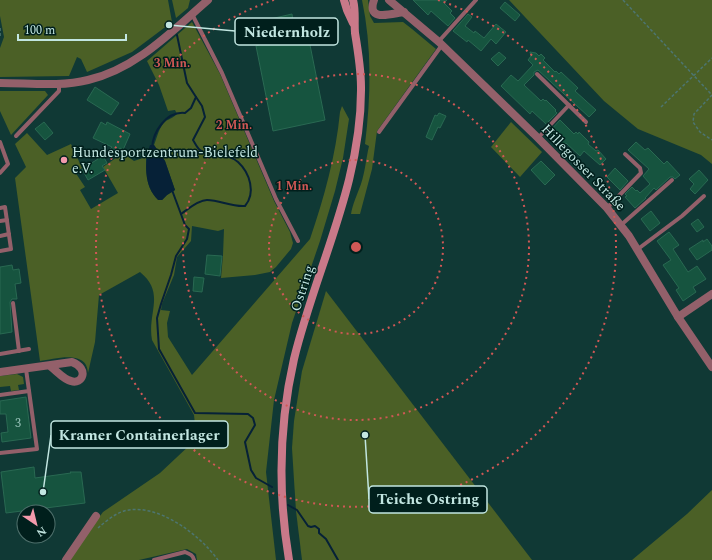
<svg xmlns="http://www.w3.org/2000/svg" width="712" height="560" viewBox="0 0 712 560" font-family="Spectral,serif">
<rect width="100%" height="100%" fill="#103935"/>
<g fill="#4b6026">
<path d="M0 0H168L172 22 132 52 87 72 81 59 77 57 69 76 0 77V48L4 37 0 16Z"/>
<path d="M172 0H190L188 8 176 18Z"/>
<path d="M362 0H368L370 16 374 23 403 22 412 29 436 49 377 131 372 169 360 214H351C352 206 358 192 361 184 365 172 366 159 369 146L365 144C371 97 372 47 362 0Z"/>
<path d="M509 0H712V164L701 155 638 129 604 101Z"/>
<path d="M192 22 220 74 274 201 290 232 293 243 291 249 276 267 270 272 255 275 221 278 223 255 224 229 218 231 192 226 191 241 177 257 174 275 162 304 161 310 170 311 167 323 168 337 192 375 310 239C324 198 336 155 340 112L342 106 349 119 343 158 335 191 320 241 292 323 274 400 266 472 276 560H197L196 554 187 549 139 560H67L103 512 160 473 192 443 196 434 194 415 152 340C147 313 166 293 140 272L99 295 95 342 88 373C87 349 55 359 40 361L15 178 26 167 15 144 27 133 47 155 71 144 82 168 75 172 85 187 80 190 91 209 118 193 103 167 123 153 134 161 146 157C146 169 146 186 154 195 156 197 160 199 162 200L167 195 175 190 165 161 154 145C157 138 159 126 166 121 169 119 173 118 177 114L175 110 168 111 159 85 147 61Z"/>
<path d="M0 91H45L48 95 11 135 0 111Z"/>
<path d="M511 122 542 152 520 177 491 147Z"/>
<path d="M326 291 532 560H302L296 511 292 448 294 421 302 371Z"/>
<path d="M17 374 23 377 24 384 18 385 19 390 11 391 10 386 0 387V376Z"/>
<path d="M712 490V560H632L687 514Z"/>
</g>
<path fill="#062137" d="M150 145H154L165 161 175 190 167 195 162 200H158C144 186 144 163 150 145Z"/>
<g fill="none" stroke-linecap="round" stroke-linejoin="round">
<g stroke="#062137" stroke-width="2">
<path d="M152 148C153 132 166 111 185 113L191 108 196 97 187 83 177 35"/>
<path d="M172 190 185 225 189 229 187 239 176 256 171 275 161 304 157 318 159 349 195 413 248 414 253 418 255 425 245 442 251 470 256 478 272 487"/>
<path d="M181 214C188 209 198 200 207 200 220 200 231 207 245 206 256 193 250 173 238 162 227 152 211 158 200 150 197 148 195 143 193 140L205 117 202 106 196 97"/>
<path d="M288 505 297 510 308 526 311 527 315 526 319 529V533L326 539 338 560"/>
</g>
</g>
<g fill="#16543f" stroke="#296952">
<path d="M413 0H447L444 3 452 11 450 13 455 18 448 26 431 11 428 15Z"/>
<path d="M505 2 520 15 515 21 500 8Z"/>
<path d="M292 14 293 22 305 20 325 120 273 131 256 46 259 45 256 30 267 27 266 20Z"/>
<path d="M468 14 472 17 465 26 474 33 475 31 484 38 496 24 506 32 496 44 491 39 481 51 468 40 467 42 453 31Z"/>
<path d="M499 52 506 58 498 66 491 59Z"/>
<path d="M530 52 536 53 539 56 541 54 545 58 543 60 555 72 556 71 559 74 561 72 578 88 575 91 596 110 589 117 538 70 534 72V75L524 85 541 101 543 99 545 101 546 100 556 110 555 111 557 113 546 124 532 111 530 114 501 86 511 75 518 81 533 65 528 60 531 56Z"/>
<path d="M95 87 119 103 111 115 87 100Z"/>
<path d="M439 113 446 116 440 128 438 127 432 140 426 137 435 115 437 116Z"/>
<path d="M560 120 574 134 576 132 578 134 579 132 589 142 588 144 596 151 598 150 606 159 600 165 584 151 580 156 566 143 563 146 549 132Z"/>
<path d="M44 122 53 133 45 140 35 129Z"/>
<path d="M101 122 106 125 107 122 130 134 123 150 120 148 118 152 110 149 112 147 93 138Z"/>
<path d="M636 142 645 150 648 148 664 164 667 161 680 175 675 179 673 177H670L656 190 654 188 645 198H646L635 208 625 197 627 196 625 194 632 187 636 191 637 190 640 193 650 184 643 176 649 169 628 150Z"/>
<path d="M102 154 107 163 102 166 105 170 88 180 82 169 98 159 97 157Z"/>
<path d="M541 161 555 175 545 185 531 170Z"/>
<path d="M615 168 628 181 620 190 607 177Z"/>
<path d="M699 170 708 180 695 194 690 189 694 184 689 179Z"/>
<path d="M651 211 660 223 650 231 641 219Z"/>
<path d="M698 219 704 227 697 232 691 224Z"/>
<path d="M669 232 679 245 673 249 688 272 697 266 706 279 693 287 696 292 683 301 676 290 679 288 663 265 671 260 657 241Z"/>
<path d="M707 239 712 246V250L697 260 689 249 703 240V242Z"/>
<path d="M207 255 222 256 220 276 205 274Z"/>
<path d="M12 265 13 270 19 269 21 283 15 284 17 299H12L10 302 12 332 0 334V267Z"/>
<path d="M194 277 204 278 202 292 193 291Z"/>
<path d="M26 397 31 438 2 442 1 433 8 432 6 414H0V401Z"/>
<path d="M34 467 35 478 71 473 70 472H81L85 503 6 513 1 472Z"/>
</g>
<g fill="none" stroke-linecap="round" stroke-linejoin="round">
<g stroke="#4d7570" stroke-width="1.5" stroke-dasharray="3 2" stroke-linecap="butt">
<path d="M623 0 712 95 694 114 693 122 700 132 712 140"/>
<path d="M0 28V37"/>
<path d="M661 107 712 58"/>
<path d="M98 528C105 522 114 514 124 511 157 502 199 534 218 560"/>
</g>
<g stroke="#93606a" stroke-width="4">
<path d="M192 14 222 73 276 199 298 241"/>
<path d="M439 41 476 0"/>
<path d="M537 74 586 122"/>
<path d="M379 132 442 45"/>
<path d="M16 136 59 91V84"/>
<path d="M538 138 569 105"/>
<path d="M0 142 8 164 0 173"/>
<path d="M0 208 5 207 11 249 0 251"/>
<path d="M607 208 641 173 640 168 625 154"/>
<path d="M0 221 7 220"/>
<path d="M621 225 672 180"/>
<path d="M0 236 9 234"/>
<path d="M638 249 682 216 704 196"/>
<path d="M13 303 19 351"/>
<path d="M0 354 29 349"/>
<path d="M0 395 29 391"/>
<path d="M0 453 37 449 26 369"/>
<path d="M154 560 185 552C190 554 193 555 194 560"/>
</g>
<g stroke="#93606a" stroke-width="8">
<path d="M374 0C366 23 393 13 404 12"/>
<path d="M389 0 439 42 538 138 607 208 629 236 678 317 712 367"/>
<path d="M0 83C29 83 60 87 88 80 136 69 172 31 208 0"/>
<path d="M678 317 712 294"/>
<path d="M0 372 72 362C90 369 82 385 71 381 63 379 57 371 50 366"/>
<path d="M66 560 96 516"/>
</g>
<g stroke="#c97989" stroke-width="8">
<path d="M344 0 347 10 353 23"/>
<path d="M289 560C278 494 279 425 294 359 316 268 362 183 361 87 361 69 358 51 355 33 354 22 356 11 353 0"/>
</g>
</g>
<g fill="none" stroke="#d15856" stroke-width="2" stroke-dasharray="2 4">
<circle cx="356" cy="247" r="87"/>
<circle cx="356" cy="247" r="173"/>
<path d="M438 0A260 260 0 1 1 274 0"/>
</g>
<circle fill="#f39aac" stroke="#001f1c" stroke-width="1.5" cx="64" cy="160" r="4"/>
<g text-anchor="middle" stroke-width="3" stroke-linejoin="round" paint-order="stroke">
<g font-size="12" fill="#97c2b8">
<text x="18" y="427">3</text>
</g>
<g font-size="14" fill="#c2e6e1" stroke="#001f1c" text-anchor="start">
<text x="72" y="157">Hundesportzentrum-Bielefeld<tspan x="72" dy="16">e.V.</tspan></text>
</g>
<g font-size="14" fill="#c2e6e1" stroke="#001f1c">
<text transform="translate(584 167) rotate(46)" y="5">Hillegosser Straße</text>
<text transform="translate(302 288) rotate(-72)" y="5">Ostring</text>
</g>
</g>
<circle cx="356" cy="247" r="6" fill="#d15856" stroke="#001f1c" stroke-width="2"/>
<g font-size="12" text-anchor="middle" font-weight="bold" fill="#d15856" stroke="#001f1c" stroke-width="3" stroke-linejoin="round" paint-order="stroke">
<text x="172" y="67">3 Min.</text>
<text x="234" y="129">2 Min.</text>
<text x="294" y="190">1 Min.</text>
</g>
<path fill="none" stroke="#c2e6e1" stroke-width="1.5" d="M169 25L235 31M43 492L51 435M365 435L369 499"/>
<g fill="#c2e6e1" stroke="#001f1c" stroke-width="1.5">
<circle cx="169" cy="25" r="4"/>
<circle cx="43" cy="492" r="4"/>
<circle cx="365" cy="435" r="4"/>
</g>
<g fill="#001f1c" stroke="#c2e6e1" stroke-width="1.5">
<rect x="235" y="18" width="103" height="27" rx="4"/>
<rect x="51" y="421" width="177" height="27" rx="4"/>
<rect x="369" y="486" width="118" height="27" rx="4"/>
</g>
<g font-size="15" text-anchor="middle" font-weight="bold" fill="#c2e6e1">
<text x="287" y="37">Niedernholz</text>
<text x="139" y="440">Kramer Containerlager</text>
<text x="428" y="504">Teiche Ostring</text>
</g>
<g transform="translate(36 524) rotate(145)"><circle r="19" fill="#001f1c" stroke="#4e6f6b"/>
<path d="M0-3L7 15L0 10L-7 15Z" fill="#f39aac"/>
<text y="-6" font-size="11" font-weight="bold" text-anchor="middle" fill="#c2e6e1">N</text>
</g>
<path d="M18 34v6h108v-6" fill="none" stroke="#c2e6e1" stroke-width="2"/>
<text x="24" y="34" font-size="12" fill="#c2e6e1" stroke="#001f1c" stroke-width="3" paint-order="stroke">100 m</text>
</svg>
